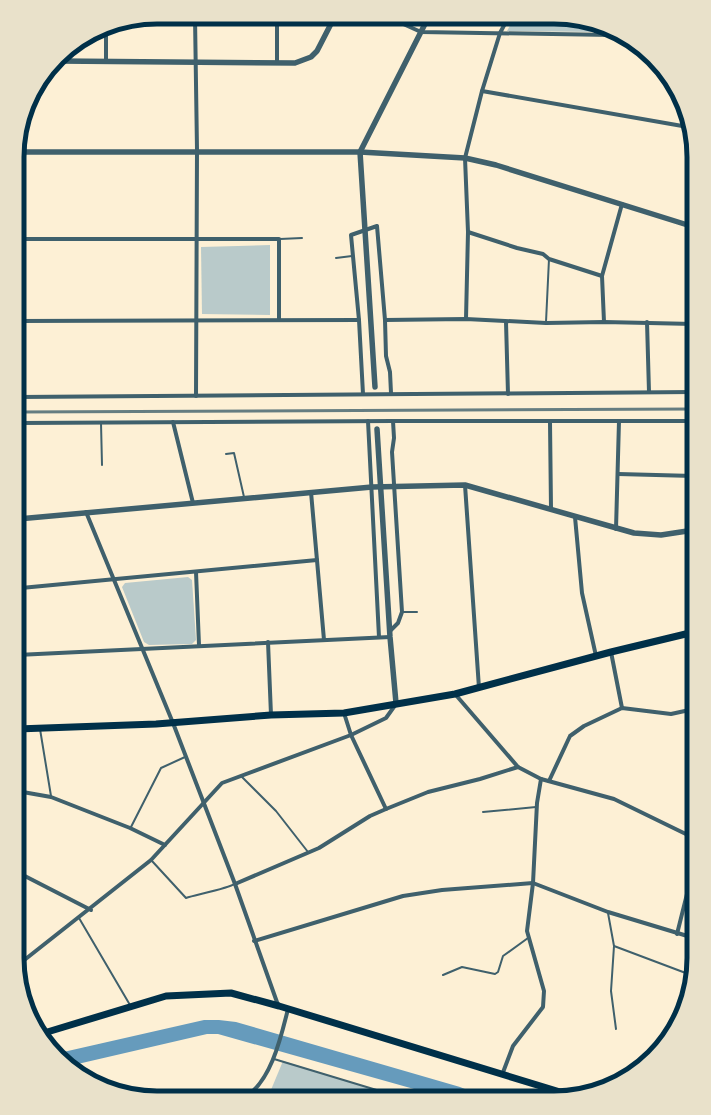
<svg xmlns="http://www.w3.org/2000/svg" width="711" height="1115" viewBox="0 0 711 1115" font-family="Figtree,sans-serif">
<rect width="100%" height="100%" fill="#fdf0d5"/>
<g fill="#b9caca">
<path d="M514 18H573L594 27V32L507 31Z"/>
<path d="M270 245V315L202 314 201 247Z"/>
<path d="M188 577 192 580 196 640 192 644 149 645 144 642 122 587 125 583Z"/>
<path d="M283 1061 403 1098 268 1097Z"/>
</g>
<path fill="#669bbc" d="M204 1020H219L236 1022 460 1087 487 1098H446L218 1034H207L69 1066 59 1053Z"/>
<g fill="none" stroke-linecap="round" stroke-linejoin="round">
<g stroke="#3f606c" stroke-width="2">
<path d="M280 239 302 238"/>
<path d="M336 258 352 256"/>
<path d="M546 322 549 259"/>
<path d="M101 423 102 465"/>
<path d="M226 454 234 453 244 497"/>
<path d="M402 612H417"/>
<path d="M40 729 51 796"/>
<path d="M242 777 276 811 308 852"/>
<path d="M483 812 536 807"/>
<path d="M131 827 161 768 185 757"/>
<path d="M152 861 186 898C195 895 230 888 234 884"/>
<path d="M608 913 614 946 611 991 616 1029"/>
<path d="M79 918 130 1005"/>
<path d="M614 946 691 975"/>
<path d="M17 956 26 958"/>
<path d="M443 975 462 967 495 974 498 972 503 956 528 938"/>
<path d="M274 1059 403 1098"/>
</g>
<g stroke="#3f606c" stroke-width="4">
<path d="M195 17 197 150 196 396"/>
<path d="M277 17V62"/>
<path d="M390 18 421 32 612 35"/>
<path d="M106 27V61"/>
<path d="M596 34 597 28"/>
<path d="M482 91 688 127"/>
<path d="M468 232 517 248 543 254 549 259 602 276"/>
<path d="M18 239H279V320"/>
<path d="M466 319 468 232 465 158 482 91 500 33 508 18"/>
<path d="M385 320 466 319 546 323 604 322 694 324"/>
<path d="M18 321 359 320"/>
<path d="M506 322 508 394"/>
<path d="M604 322 602 276 622 204"/>
<path d="M647 322 649 392"/>
<path d="M363 394 359 320 351 235 377 226 385 320 386 356 390 372 391 393"/>
<path d="M18 397 694 392"/>
<path d="M18 403 24 728"/>
<path d="M368 421 379 637"/>
<path d="M173 422 193 503"/>
<path d="M550 422 551 509"/>
<path d="M18 423 393 421H694"/>
<path d="M618 474 694 476"/>
<path d="M465 485 479 688"/>
<path d="M311 492 324 640"/>
<path d="M86 512 173 723 235 884 278 1005"/>
<path d="M575 517 582 593 596 656"/>
<path d="M616 529 619 421"/>
<path d="M196 572 199 645"/>
<path d="M21 588 317 560"/>
<path d="M390 631 398 623 402 612 392 452 394 438 393 421"/>
<path d="M268 642 271 715"/>
<path d="M611 652 622 708"/>
<path d="M17 655 390 637"/>
<path d="M455 694 518 767 541 779 614 799 694 838"/>
<path d="M344 713 351 735 386 809"/>
<path d="M549 781 570 736 584 726 622 708 671 714 694 709"/>
<path d="M17 791 51 797 130 828 165 845"/>
<path d="M17 872 91 910"/>
<path d="M235 884 319 848 370 816 386 809 428 792 480 779 518 767"/>
<path d="M677 934 694 866"/>
<path d="M254 941 403 896 442 890 533 883 608 912 694 938"/>
<path d="M18 965 151 860 222 783 351 735 386 718 396 704"/>
<path d="M502 1075 513 1046 543 1007 544 991 527 931 533 883 537 803 541 779"/>
<path d="M120 1089 162 1097"/>
<path d="M245 1097C271 1082 281 1037 288 1009"/>
</g>
<g stroke="#3f606c" stroke-width="5.5">
<path d="M57 61 295 63 311 57 317 51 334 18"/>
<path d="M18 152H360L465 158 496 165 694 227"/>
<path d="M375 387 360 152 428 18"/>
<path d="M377 429 390 637 396 703"/>
<path d="M18 519 372 487 465 485 634 533 661 535 694 530"/>
</g>
<g stroke="#003049" stroke-width="7">
<path d="M17 729 156 724 271 715 344 713 455 694 611 652 694 632"/>
<path d="M44 1033 166 996 231 993 279 1006 570 1095"/>
</g>
<path stroke="#657d81" stroke-width="3" d="M18 412 694 409"/>
</g>
<path d="M0 0H711V1115H0ZM157 24H554A133 133 0 0 1 687 157V958A133 133 0 0 1 554 1091H157A133 133 0 0 1 24 958V157A133 133 0 0 1 157 24Z" fill="#e9e1ca" fill-rule="evenodd"/>
<path fill="none" stroke="#003049" stroke-width="5" d="M157 24H554A133 133 0 0 1 687 157V958A133 133 0 0 1 554 1091H157A133 133 0 0 1 24 958V157A133 133 0 0 1 157 24Z"/>
</svg>
